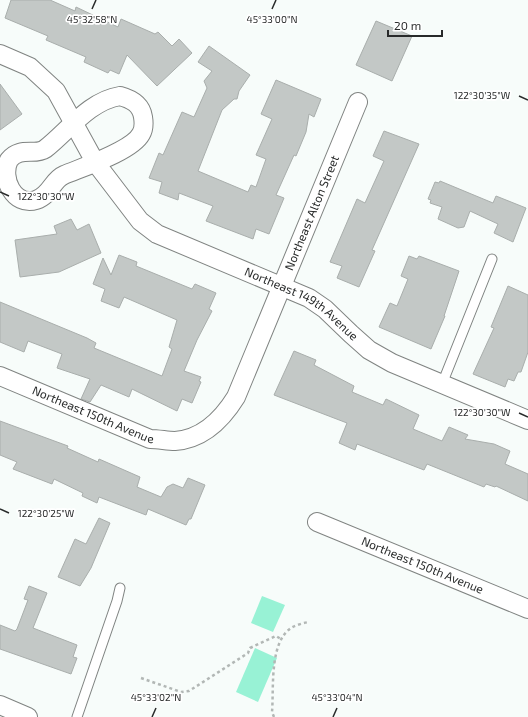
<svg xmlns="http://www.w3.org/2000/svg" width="528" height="717" viewBox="0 0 528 717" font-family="'Exo 2',sans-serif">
<rect width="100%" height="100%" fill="#f7fcfa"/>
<g fill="#98f2d5">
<path d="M262 596 285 605 273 632 251 623Z"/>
<path d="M255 648 277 658 258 702 236 692Z"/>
</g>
<g fill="#c3c8c6" stroke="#a9aeac">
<path d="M11 0H50L75 11 76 7 118 27 121 19 155 34 158 32 172 46 179 39 192 53 157 86 127 55 119 74 110 70 108 73 84 62 86 57 46 40 48 36 5 18Z"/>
<path d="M376 21 412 36 392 81 356 65Z"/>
<path d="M209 46 250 75 239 91 237 99H234L222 110 198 171 248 192 251 185 256 187 266 159 256 155 272 119 261 114 276 80 321 99 314 117 309 114 306 132 296 156 294 155 276 195 284 198 269 234 256 229 253 239 206 221 213 206 179 193 178 200 159 193 162 182 149 178 159 153 163 155 182 112 194 117 207 88 204 81 212 71 198 62Z"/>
<path d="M0 84 22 114 0 130Z"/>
<path d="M384 131 419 144 372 250 375 251 359 287 337 278 342 266 330 262 357 199 365 203 384 161 373 156Z"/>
<path d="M440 181 493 203 496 196 526 208 513 242 494 233 498 224 470 211 464 227 458 228 438 219 442 207 430 203 431 200 428 199 435 182 439 183Z"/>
<path d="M71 219 77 230 89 224 101 253 59 272 20 277 15 240 57 234 54 226Z"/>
<path d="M119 255 137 262 136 266 192 289 195 284 216 293 209 309 212 311 197 340 184 371 201 377 199 381 201 382 192 403 182 399 177 411 132 389 129 397 101 385 90 402 81 399 90 379 57 368 62 354 28 341 24 352 0 342V302L87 338 96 343 94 348 162 376 172 349 169 347 177 320 124 297 119 308 101 301 105 289 93 284 103 258 111 275Z"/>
<path d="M409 256 417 259 419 256 459 271 444 316H445L431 349 379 327 390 303 397 306 408 279 401 276Z"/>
<path d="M508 286 528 295V352L521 372H518L514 381 508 379 505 387 473 374 494 328 491 327Z"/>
<path d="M294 351 316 360 314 365 354 386 352 392 383 405 386 399 419 415 413 429 442 441 449 427 468 435 465 439 494 444 510 451 505 464 528 474V501L496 486 495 487 486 484 484 487 427 464 424 470 357 444 355 450 339 443 347 423 274 395Z"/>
<path d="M0 421 68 446 67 448 98 462 99 459 140 477 137 487 161 497 167 487 173 484 183 488 188 478 205 485 191 519H189L186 525 148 509 146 515 99 497 97 503 82 496 83 493 54 479 52 484 13 469 17 462 0 455Z"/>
<path d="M99 518 110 523 91 568 80 586 58 577 75 539 86 544Z"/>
<path d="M29 586 47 593 33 628 77 645 73 657 77 658 71 674 0 649V625L15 631 17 629 28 600 24 599Z"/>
</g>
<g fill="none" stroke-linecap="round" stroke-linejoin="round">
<defs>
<g id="service">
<path d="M442 384 492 259"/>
<path d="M77 717 117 601 120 588"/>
</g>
<g id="minor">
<path id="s1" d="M0 54 30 67 56 91 95 162 140 221 157 234 309 298 325 309 351 334 369 350 392 363 528 420"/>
<path d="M120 96C131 99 141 104 143 117 144 123 144 129 141 134 132 151 83 167 64 175 52 180 51 195 36 200 14 207 0 178 9 160 20 146 35 156 45 149 68 131 89 101 120 96Z"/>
<path id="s2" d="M0 376 150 439C159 439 167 441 175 441 203 439 223 418 236 397L358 102"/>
<path id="s3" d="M317 522 528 609"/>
<path d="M0 705 28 717"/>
</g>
</defs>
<use href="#service" stroke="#808482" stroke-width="11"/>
<use href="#minor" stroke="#808482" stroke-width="20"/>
<g stroke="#b2b7b5" stroke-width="2.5" stroke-dasharray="3 3" stroke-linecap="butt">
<path d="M141 678 181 692 189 691 248 653 250 648 276 636 281 639"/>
<path d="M274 717 272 712C274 688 269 643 291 628 296 625 303 623 309 622"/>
</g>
<use href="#service" stroke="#fff" stroke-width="9"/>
<use href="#minor" stroke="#fff" stroke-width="18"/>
</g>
<path fill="none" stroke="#282a2a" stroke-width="1.5" d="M92 9 96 0M272 9 276 0M519 96 528 100M0 192 9 196M519 413 528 417M0 509 9 513M152 717 156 708M333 717 337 708"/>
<g text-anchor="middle" stroke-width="3.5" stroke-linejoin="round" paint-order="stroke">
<g font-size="12" fill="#282a2a" stroke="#fff">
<text dy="4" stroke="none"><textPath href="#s2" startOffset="465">Northeast Alton Street</textPath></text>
<text dy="4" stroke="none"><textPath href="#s1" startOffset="406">Northeast 149th Avenue</textPath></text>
<text dy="4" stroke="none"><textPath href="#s2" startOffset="101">Northeast 150th Avenue</textPath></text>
<text dy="4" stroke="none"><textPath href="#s3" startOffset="114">Northeast 150th Avenue</textPath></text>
</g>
</g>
<g font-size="10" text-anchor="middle" fill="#282a2a" stroke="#fff" stroke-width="3.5" stroke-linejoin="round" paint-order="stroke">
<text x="92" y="23">45°32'58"N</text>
<text x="272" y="23">45°33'00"N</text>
<text x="482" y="99">122°30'35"W</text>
<text x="46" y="200">122°30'30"W</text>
<text x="482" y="416">122°30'30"W</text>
<text x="46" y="517">122°30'25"W</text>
<text x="156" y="701">45°33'02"N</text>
<text x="337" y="701">45°33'04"N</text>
</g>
<path d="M388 30v6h54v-6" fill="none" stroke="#282a2a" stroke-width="2"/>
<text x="394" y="30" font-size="12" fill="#282a2a" stroke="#ffffff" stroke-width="3" paint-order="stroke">20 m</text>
</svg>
